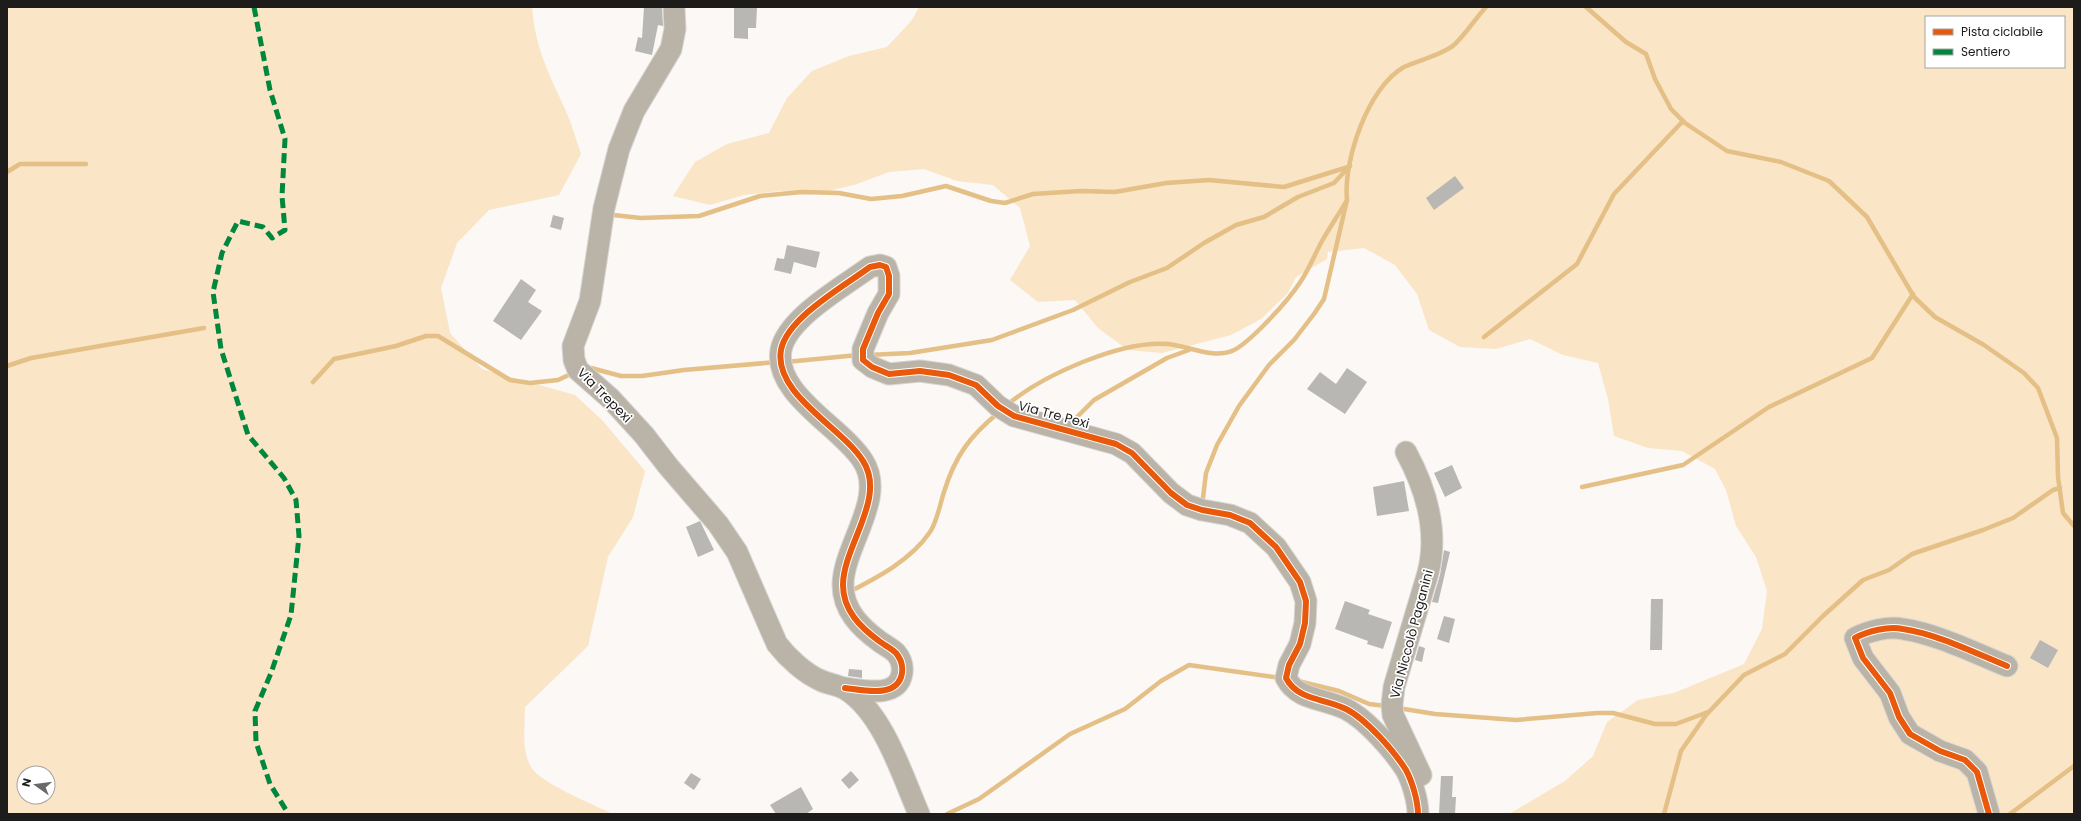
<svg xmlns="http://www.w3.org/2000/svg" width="2081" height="821" viewBox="0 0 2081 821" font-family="Poppins,sans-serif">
<rect width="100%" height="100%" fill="#fbf8f5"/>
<g fill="#fae5c6" fill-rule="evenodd">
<path d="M7 7H532C535 48 549 74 566 111 572 125 576 140 581 154L559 195 489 210 457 243 441 288 450 333 482 369 575 395 602 420 645 471 633 517 608 557 588 646 525 707C525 726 521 750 531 767 540 783 594 805 613 814H7ZM24 773H48V797H24Z"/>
<path d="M919 7H2074V814H1509L1565 781 1593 756 1607 722 1638 700 1674 693 1744 664 1762 629 1767 591 1756 557 1736 526 1726 490 1715 469 1682 451 1648 448 1614 436 1608 399 1598 363 1563 355 1530 339 1496 349 1460 347 1429 330 1417 294 1395 265 1364 248 1328 252 1327 259 1296 277 1288 293 1261 319 1231 335 1162 353 1128 350 1098 328 1075 300 1038 302 1010 280 1030 246 1020 208 993 185 957 181 924 169 889 172 854 185 819 193 780 191 744 195 710 205 673 196 695 162 727 144 769 133 787 98 812 71 849 56 887 47 912 20ZM1926 17H2064V67H1926Z"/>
</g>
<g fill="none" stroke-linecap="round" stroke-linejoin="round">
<g stroke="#e4bf86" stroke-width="4.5">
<path d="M1586 7 1626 42 1646 54 1655 79 1671 109 1685 123 1727 151 1781 162 1829 181 1867 217 1914 297 1935 317 1984 345 2024 373 2038 388 2057 438 2058 477 2063 513 2074 526"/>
<path d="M7 172 20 164H86"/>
<path d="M613 215 641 218 699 216 760 196 802 192 839 193 871 199 902 196 946 186 991 201 1005 203 1033 194 1081 191 1115 192 1166 183 1209 180 1284 187 1348 167"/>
<path d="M1484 337 1577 264 1614 194 1683 121"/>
<path d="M868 355 910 353 992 340 1073 310 1130 282 1167 268 1204 243 1236 225 1264 217 1298 197 1334 183 1350 166"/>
<path d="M786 362 858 355"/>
<path d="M7 366 31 358 204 328"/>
<path d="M586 369 591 368 621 376H642L684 370 777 362"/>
<path d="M313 382 334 359 396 346 426 336H438L510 380 530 383 558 380 573 373"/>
<path d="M1007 405C1043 375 1121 340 1168 344 1189 346 1214 360 1234 350 1244 345 1254 335 1262 327 1275 314 1290 298 1301 281 1309 269 1315 254 1322 241 1330 227 1339 214 1347 200"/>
<path d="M1071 423 1094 400 1167 358 1189 350"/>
<path d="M1582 487 1683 465 1769 407 1872 358 1913 294"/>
<path d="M1203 498 1206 473 1217 445 1239 406 1269 365 1294 340 1314 314 1324 299 1347 200C1343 161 1368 87 1404 67 1419 60 1442 55 1454 45 1466 34 1475 19 1486 7"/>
<path d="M849 592C878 577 911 560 930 532 937 522 940 504 944 492 955 456 970 436 998 413"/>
<path d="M1298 681 1339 691 1369 704 1386 706"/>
<path d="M1398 708 1435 714 1516 720 1597 713H1613L1655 724H1676L1708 712"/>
<path d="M947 814 979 799 1070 734 1125 709 1161 681 1189 665 1281 678"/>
<path d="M1664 814 1681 751 1706 715 1744 675 1785 654 1823 616 1863 580 1889 570 1912 554 1983 530 2013 518 2053 490 2060 488"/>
<path d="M2010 814 2074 766"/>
</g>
</g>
<g fill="#b8b7b4">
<path d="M644 7H662L663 26 658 25 652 55 635 51 638 37 642 38Z"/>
<path d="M734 7H757L756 28H748V39L734 38Z"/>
<path d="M1455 176 1464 188 1434 210 1426 198Z"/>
<path d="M553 215 564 218 561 230 550 227Z"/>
<path d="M787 245 820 252 816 268 794 262 791 274 774 270 777 258 784 259Z"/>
<path d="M521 279 536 290 528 302 542 311 521 340 493 321Z"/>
<path d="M1347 368 1367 382 1345 414 1307 389 1320 372 1336 384Z"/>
<path d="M1452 465 1462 488 1445 497 1434 473Z"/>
<path d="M1404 481 1409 511 1377 516 1373 487Z"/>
<path d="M700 521 714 550 698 557 686 527Z"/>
<path d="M1444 550 1450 552 1438 603 1432 602 1440 575Z"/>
<path d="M1651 599H1663L1662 650H1650Z"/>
<path d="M1345 601 1370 610 1368 614 1392 622 1383 649 1367 644 1368 641 1335 629Z"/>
<path d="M1444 616 1455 619 1449 643 1437 639Z"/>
<path d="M2040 640 2058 650 2048 668 2030 658Z"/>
<path d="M1419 646 1425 648 1422 662 1415 660Z"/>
<path d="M849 669 862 670V678L848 676Z"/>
<path d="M851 771 859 780 849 789 841 780Z"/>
<path d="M691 773 701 779 694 790 684 783Z"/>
<path d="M1441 776H1453L1452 797H1456L1455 814H1439Z"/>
<path d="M801 787 813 809 806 814H776L770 805Z"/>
</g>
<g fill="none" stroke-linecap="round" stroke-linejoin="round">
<defs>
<g id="minor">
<path d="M674 7 675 29 671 49 634 111 619 149 604 208 590 301 573 346 574 360 578 370 611 399 644 435 668 466 718 524 737 552 777 644C788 658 805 674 822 681 829 684 838 685 845 689 883 712 902 775 919 814"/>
<path d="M1406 452C1426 489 1439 530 1428 573L1394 687 1392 705 1393 715 1421 775"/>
<path d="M845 688C863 690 898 699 902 673 903 666 901 659 896 653 891 648 884 645 879 641 860 627 843 610 843 585 843 546 887 498 863 461 843 428 773 394 781 350 787 318 844 286 870 267L880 265 886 267 889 276V294L878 313 863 349V360L872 367 889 374 920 371 949 375 976 385 998 406 1014 416 1116 444 1132 453 1171 493 1187 505 1202 510 1230 515 1250 523 1276 547 1300 582 1306 601 1305 623 1300 644 1289 665 1286 678C1298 701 1325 698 1346 709 1366 719 1394 751 1406 770 1412 781 1418 801 1418 814"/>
<path d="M1989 814 1977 772 1965 760 1940 751 1910 734 1899 717 1890 693 1863 658 1855 638C1868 631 1888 626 1903 629 1937 634 1975 653 2007 666"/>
</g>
</defs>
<use href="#minor" stroke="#d7d5d3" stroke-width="23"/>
<use href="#minor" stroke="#bab3a8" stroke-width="21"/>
<path stroke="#00873e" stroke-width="5" stroke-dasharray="10 5" stroke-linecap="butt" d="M254 7 270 90 285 139 282 196 285 230 272 238 263 227 238 221 222 253 213 292 221 349 248 435 284 478 296 500 299 536 291 615 271 673 255 711 256 742 270 784 286 810 284 814"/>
<defs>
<g id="cycleway">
<path d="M845 688C863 690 898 699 902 673 903 666 901 659 896 653 891 648 884 645 879 641 860 627 843 610 843 585 843 546 887 498 863 461 843 428 773 394 781 350 787 318 844 286 870 267L880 265 886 267 889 276V294L878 313 863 349V360L872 367 889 374 920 371 949 375 976 385 998 406 1014 416 1116 444 1132 453 1171 493 1187 505 1202 510 1230 515 1250 523 1276 547 1300 582 1306 601 1305 623 1300 644 1289 665 1286 678C1298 701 1325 698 1346 709 1366 719 1394 751 1406 770 1412 781 1418 801 1418 814"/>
<path d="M1989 814 1977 772 1965 760 1940 751 1910 734 1899 717 1890 693 1863 658 1855 638C1868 631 1888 626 1903 629 1937 634 1975 653 2007 666"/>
</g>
</defs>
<use href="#cycleway" stroke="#fff" stroke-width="8"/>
<use href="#cycleway" stroke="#e8590c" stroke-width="6"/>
</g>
<g text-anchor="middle" stroke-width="3.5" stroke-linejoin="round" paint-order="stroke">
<g font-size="13" fill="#1d1c1a" stroke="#fff">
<text transform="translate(605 395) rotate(45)" y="5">Via Trepexi</text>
<text transform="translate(1054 414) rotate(15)" y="5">Via Tre Pexi</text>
<text transform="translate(1411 634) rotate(-75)" y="5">Via Niccolò Paganini</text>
</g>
</g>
<rect width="2081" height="821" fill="none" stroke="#1d1c1a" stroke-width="16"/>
<rect x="1925" y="16" width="140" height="52" fill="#ffffff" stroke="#a5a4a3"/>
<rect x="1933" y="29" width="20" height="6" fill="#e8590c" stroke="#a5a4a3"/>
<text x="1961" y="36" font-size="12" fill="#1d1c1a">Pista ciclabile</text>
<rect x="1933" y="49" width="20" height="6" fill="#00873e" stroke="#a5a4a3"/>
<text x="1961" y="56" font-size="12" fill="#1d1c1a">Sentiero</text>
<g transform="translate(36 785) rotate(284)"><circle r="19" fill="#ffffff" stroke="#a5a4a3"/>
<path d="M0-3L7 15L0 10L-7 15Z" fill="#6b6967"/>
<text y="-6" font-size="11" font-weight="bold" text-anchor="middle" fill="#1d1c1a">N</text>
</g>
</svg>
